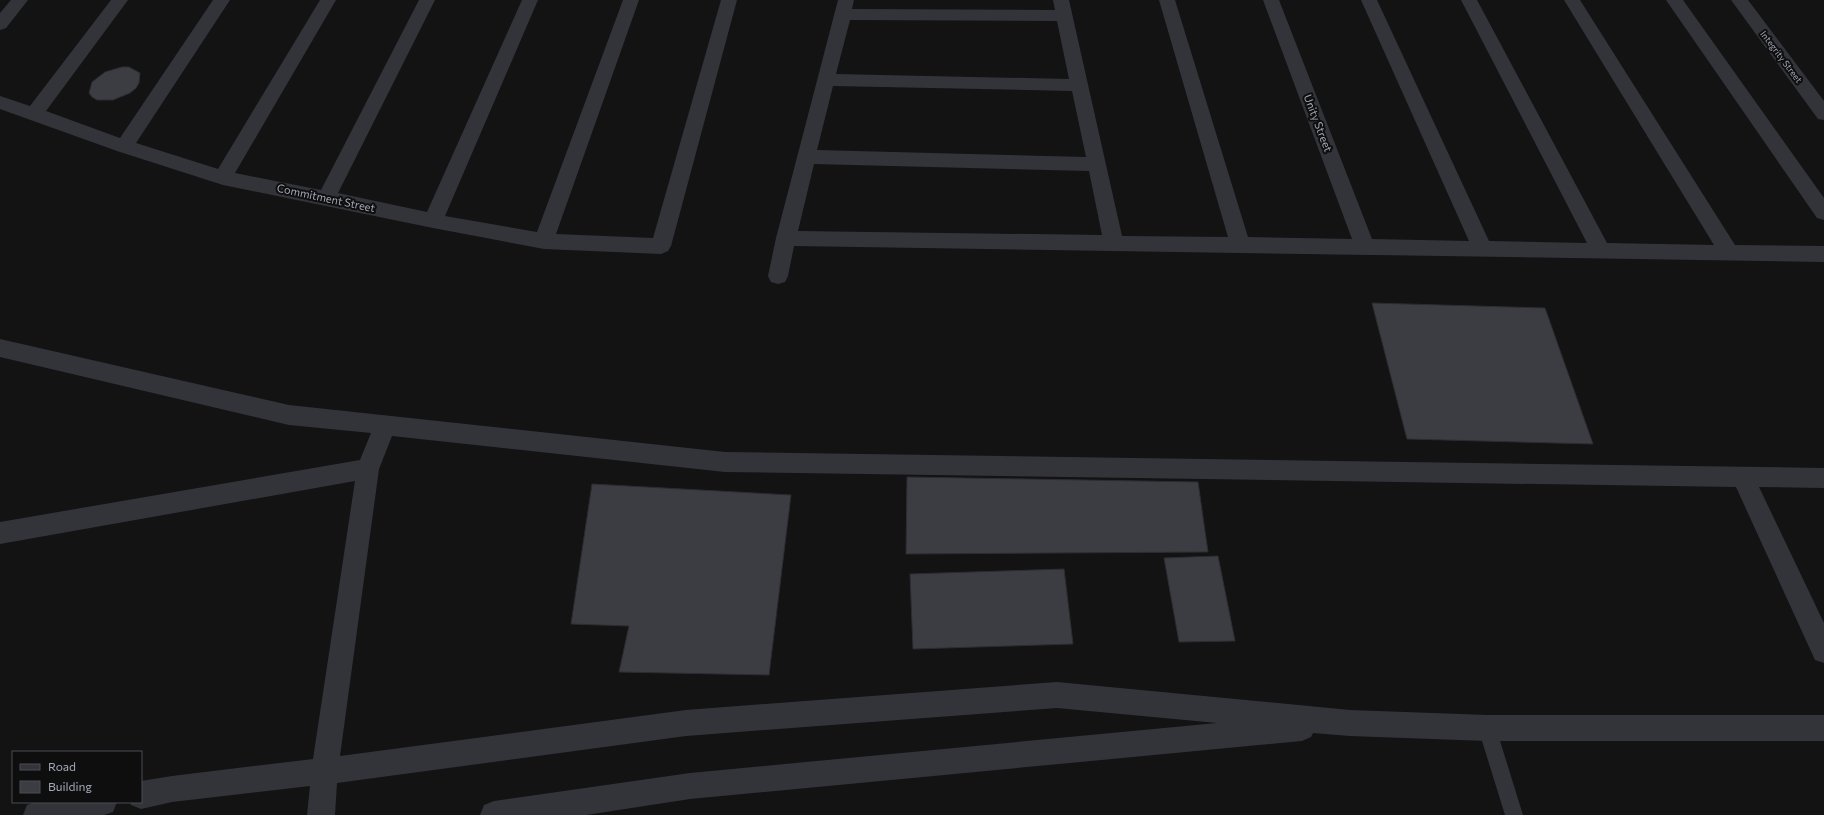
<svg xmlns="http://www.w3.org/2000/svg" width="1824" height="815" viewBox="0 0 1824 815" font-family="Commissioner,sans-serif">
<rect width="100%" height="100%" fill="#131314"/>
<g fill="#3c3d42" stroke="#2d2c31">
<path d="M122 67H129L140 73 139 83 136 88 130 93 113 100H97L92 97 89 93 92 82 105 72Z"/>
<path d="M1372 303 1545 308 1593 444 1407 439Z"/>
<path d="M907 477 1198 482 1208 552 906 554Z"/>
<path d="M592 484 791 495 769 675 619 672 629 626 571 624Z"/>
<path d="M1218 556 1235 641 1179 642 1164 558Z"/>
<path d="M1064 569 1073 644 913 649 910 574Z"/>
</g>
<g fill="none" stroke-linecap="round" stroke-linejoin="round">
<path fill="#33343a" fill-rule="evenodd" d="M1487 719 1493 722 1496 728 1523 815H1505L1478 728 1481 722Z"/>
<g fill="#33343a" fill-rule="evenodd">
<path d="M11 0H28L6 28 0 30V13Z"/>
<path d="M111 0H128L46 111 120 138 213 0H230L136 143 218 169 320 0H336L235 173 321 190 419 0H435L338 193 427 212 522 0H538L445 216 537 232 623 0H639L556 234 653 238 721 0H737L671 246 668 251 661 254 544 249 433 228 223 185 117 151 0 109V96L30 106Z"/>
<path d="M838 0H854L852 9 1055 10 1053 0H1069L1122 236 1228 237 1159 0H1175L1248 237 1352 239 1263 0H1279L1372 239 1469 241 1361 0H1377L1489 241 1587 243 1461 0H1477L1607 243 1714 245 1564 0H1580L1735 245 1824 246V262L794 246 788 276 785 282 778 284 771 282 768 276 776 238ZM850 20 1057 21 1069 79 836 74ZM833 86 1072 91 1086 157 817 150ZM814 164 1089 171 1102 235 798 231Z"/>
<path d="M1666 0H1683L1824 198V220L1817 218Z"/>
<path d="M1731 0H1748L1824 101V120L1818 119Z"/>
<path d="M0 339 289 405 725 452 1824 468V488L1759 487 1824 623V663L1815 660 1736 487 725 472 392 436 379 469 340 756 686 710 1057 682 1350 710 1487 715H1824V741H1487L1350 736 1313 733 1311 737 1302 741 690 799 586 815H480L484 805 494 801 690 773 1217 723 1057 708 686 736 337 783 335 815H307L310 786 172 802 141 809 131 805 130 802H141V781L172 776 313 759 355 481 0 544V522L360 460 371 433 289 425 0 357Z"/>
<path d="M35 802H117L113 812 104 815H23L27 805Z"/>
</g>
</g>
<g text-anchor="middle" stroke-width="4" stroke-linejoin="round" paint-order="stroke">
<g font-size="9" fill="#a3a8b6" stroke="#0e0e0f">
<text transform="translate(1781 57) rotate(53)" y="3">Integrity Street</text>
</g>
<g font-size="11" fill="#a3a8b6" stroke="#0e0e0f">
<text transform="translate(1318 123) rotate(69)" y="4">Unity Street</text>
<text transform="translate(326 198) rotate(12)" y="4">Commitment Street</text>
</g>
</g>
<rect x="12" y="751" width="130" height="52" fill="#0e0e0f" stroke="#4a4c52"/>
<rect x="20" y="764" width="20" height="6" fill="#33343a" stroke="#4a4c52"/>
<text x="48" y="771" font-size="12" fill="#a3a8b6">Road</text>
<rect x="20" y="781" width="20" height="12" fill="#3c3d42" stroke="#4a4c52"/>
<text x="48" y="791" font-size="12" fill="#a3a8b6">Building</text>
</svg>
